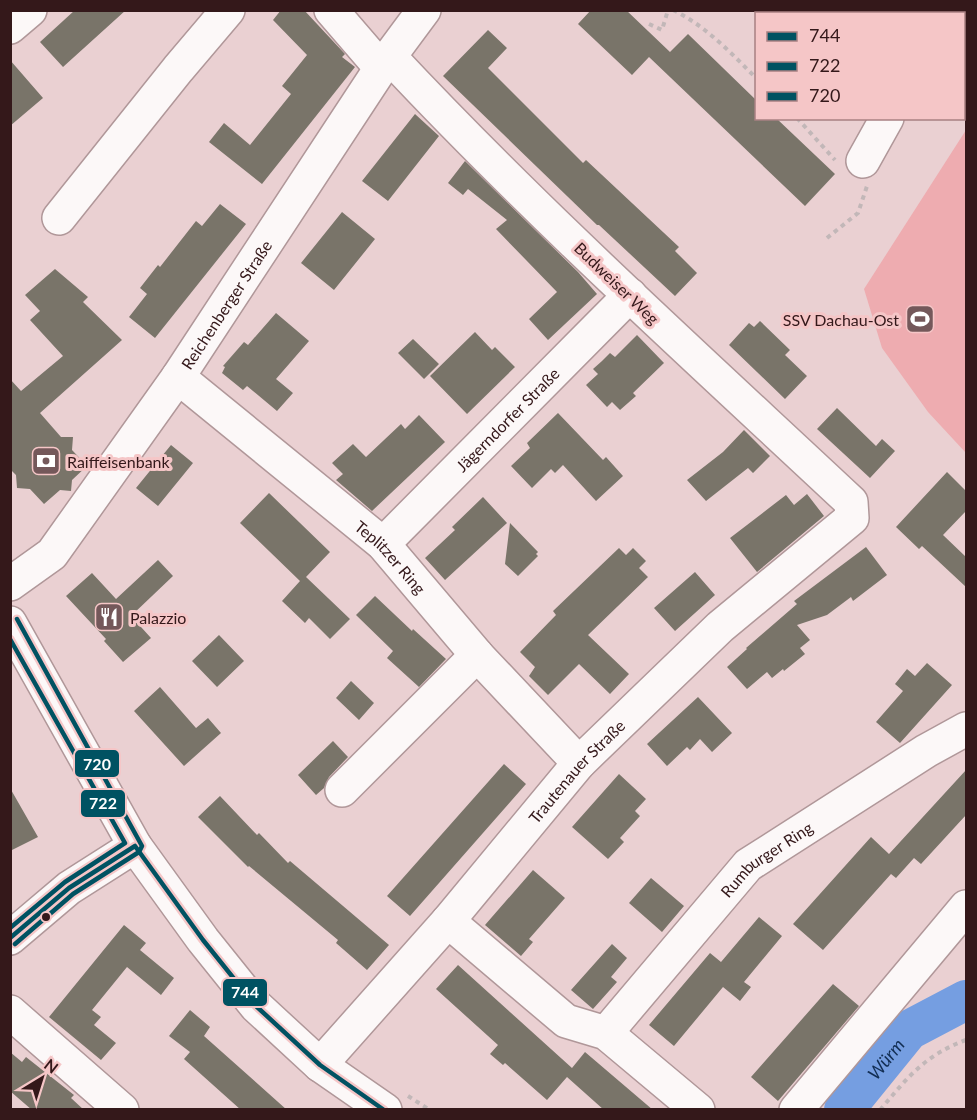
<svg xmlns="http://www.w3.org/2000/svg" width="977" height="1120" font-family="Lato,sans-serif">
  <rect width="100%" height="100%" fill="#ead0d2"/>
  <path fill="#eeacb0" d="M966 130V453L928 412 882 348 864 289Z"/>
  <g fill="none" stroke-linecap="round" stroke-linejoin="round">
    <path stroke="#759ee1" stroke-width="40" id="s1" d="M844 1110 909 1030 966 1000"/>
  </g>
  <path fill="#797469" d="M75 10H126L63 67 40 42Z
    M281 10H304L345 54 342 57 355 67 262 184 209 142 224 123 250 145 291 94 282 86 307 55 273 20Z
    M591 10H626L670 52 688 34 756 100V118H776L835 174 805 206 649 57 632 75 578 24Z
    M488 30 507 48 488 68 583 163 586 160 679 247 675 251 697 273 675 296 599 225H597L443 76Z
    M10 60 43 98 10 126Z
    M415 114 439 136 388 201 362 181Z
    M465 161 578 272 597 294 548 340 529 319 557 292 496 229 507 220 468 189 463 195 448 183Z
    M220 204 246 224 155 338 129 317 147 294 140 288 158 265 160 267 196 221 202 226Z
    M342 212 375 239 334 290 301 263Z
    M55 269 88 297 83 302 122 340 40 413 61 437H73L72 450 87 466 72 480 71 491 60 490 44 504 30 489 17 488 16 475 10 469V379L21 391 63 356 30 320 40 311 25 295Z
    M276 313 309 341 276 379 293 393 277 411 247 386 243 390 222 373 225 367 223 366 244 342 248 345Z
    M760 321 790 350 785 355 807 376 785 399 729 345 749 323 754 327Z
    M475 332 492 350 495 347 515 367 467 414 430 376Z
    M637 335 664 363 633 393 636 396 620 410 612 402 607 407 586 385 598 374 593 369 602 361 610 353 615 357Z
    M413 339 439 364 424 379 398 353Z
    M837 408 876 446 882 439 895 451 870 478 817 429Z
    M558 413 603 460 606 457 623 476 596 501 563 465 555 473 551 469 532 488 511 466 530 448 527 443Z
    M419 415 445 442 372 511 336 480 343 474 332 463 353 444 366 457 401 424 405 429Z
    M744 430 770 456 753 473 748 468 706 501 687 480 723 452Z
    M171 445 193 463 158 506 136 488Z
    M947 472 966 491V511L943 535 966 557V587L922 546 919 549 896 527Z
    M269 493 330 552 306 577 350 619 330 639 309 618 305 623 282 601 300 581 240 523Z
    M807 494 824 516 757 572 730 538 786 495 794 505Z
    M483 497 507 523 445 580 425 558 455 530 452 527Z
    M510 523 538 552 536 554 538 556 518 576 505 564Z
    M866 547 887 575 853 601 851 597 827 615 797 625 810 640 800 648 805 654 784 671 783 669 772 678 767 672 747 689 727 667 747 649 746 648 797 604 794 601Z
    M619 548 626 555 633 548 646 561 639 568 648 577 588 635 629 674 610 694 579 664 548 695 529 676 535 667 520 652 556 615 553 611Z
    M158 560 173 576 131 616 151 638 123 662 104 641 106 639 66 596 92 573 116 599Z
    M695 572 715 595 675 631 654 608Z
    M375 596 412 631 413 629 446 659 419 687 387 658 393 651 356 615Z
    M219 635 244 661 217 687 192 661Z
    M927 663 952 685 900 743 876 722 903 691 895 684 907 669 915 676Z
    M351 681 374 703 359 720 336 698Z
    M160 687 196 728 208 718 221 733 184 766 134 711Z
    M698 697 732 733 712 752 700 739 690 750 687 747 667 766 647 744Z
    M333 741 348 757 329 777 324 788 316 795 298 775Z
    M504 764 526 784 410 916 387 896Z
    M966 770V815L921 864 914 858 896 878 891 874 823 950 793 924 871 837 889 854Z
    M619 774 646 799 635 811 640 816 620 838 624 842 608 859 572 827Z
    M10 788 38 837 10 851Z
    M220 796 257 835 259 833 288 863 290 861 389 945 367 970 336 943 338 940 249 866 248 867 198 817Z
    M533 870 565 898 529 939 533 942 521 956 485 925Z
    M651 878 684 906 662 932 629 903Z
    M759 917 782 936 744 982 751 987 740 1001 723 987 674 1046 649 1025 710 953 721 962Z
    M124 925 146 943 140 950 174 978 161 995 127 967 92 1010 101 1017 94 1025 116 1043 101 1060 49 1017Z
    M612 944 627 958 611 977 617 982 593 1009 571 990Z
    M458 965 572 1068 585 1052 653 1110H604L567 1077 547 1100 505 1063 503 1065 490 1054 498 1045 436 989Z
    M833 984 859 1006 778 1101 751 1077Z
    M190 1010 210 1027 204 1036 287 1110H241L184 1059 190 1052 169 1036Z
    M10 1052 22 1062 26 1057 74 1095 71 1098 84 1110H32L10 1091Z"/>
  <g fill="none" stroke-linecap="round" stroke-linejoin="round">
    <g stroke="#b09799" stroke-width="36">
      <g id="minor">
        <path d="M331 10 381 68"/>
        <path d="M946 14 948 10"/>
        <path d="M10 27 30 10"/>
        <path d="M863 161 887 118"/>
        <path d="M59 218 178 69 228 10"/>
        <path id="s2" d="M178 377 383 544 477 655 579 763"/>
        <path id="s3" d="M383 544 630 295"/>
        <path id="s4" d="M10 584 52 554 178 377 381 68 424 10"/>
        <path d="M10 623 135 846 203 940 256 1006 320 1065 385 1110"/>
        <path d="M342 790 477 655"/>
        <path d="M448 921 566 1021 606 1033 698 1110"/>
        <path d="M10 938 69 888 135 846"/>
        <path d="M10 1012 122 1110"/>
        <path id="s5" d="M606 1033 748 865 926 751 966 729"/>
        <path id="s6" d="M320 1065 448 921 579 763 720 627 852 518 851 502C695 356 536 213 390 57"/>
        <path d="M796 1110 966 907"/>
      </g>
    </g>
    <path stroke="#c2b7b8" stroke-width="4" stroke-dasharray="4.5 4.5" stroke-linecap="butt" d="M673 10C706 26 731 53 756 78
      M649 24 662 30 668 10
      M797 118 835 160
      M827 238 858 213 867 186
      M408 1096 430 1110
      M880 1110C908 1077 925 1055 966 1040"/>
    <use href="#minor" stroke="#fcf8f8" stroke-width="33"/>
    <g stroke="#f5c6c7" stroke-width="9">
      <path id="bus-1" d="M135 846 203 940 256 1006 320 1065 384 1110
        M10 938 69 888 135 846"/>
    </g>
    <g stroke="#f5c6c7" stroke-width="9">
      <path id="bus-2" d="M10 639 125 843 65 882 10 928"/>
    </g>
    <g stroke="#f5c6c7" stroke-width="9">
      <path id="bus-3" d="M15 944 73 894 139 852 142 846 17 619"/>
    </g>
    <use href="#bus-1" stroke="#005262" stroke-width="4.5"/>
    <use href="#bus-2" stroke="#005262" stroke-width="4.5"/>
    <use href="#bus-3" stroke="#005262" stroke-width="4.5"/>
  </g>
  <defs>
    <g id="stadium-square" transform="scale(1.5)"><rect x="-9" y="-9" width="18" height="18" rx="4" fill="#74585a" stroke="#f5c6c7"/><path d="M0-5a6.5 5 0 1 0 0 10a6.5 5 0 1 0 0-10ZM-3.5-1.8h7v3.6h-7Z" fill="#fff"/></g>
    <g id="bank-square" transform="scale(1.5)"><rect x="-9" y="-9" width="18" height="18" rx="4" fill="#74585a" stroke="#f5c6c7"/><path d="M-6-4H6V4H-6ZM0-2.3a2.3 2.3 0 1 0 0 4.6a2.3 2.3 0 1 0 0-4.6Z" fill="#fff"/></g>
    <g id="restaurant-square" transform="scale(1.5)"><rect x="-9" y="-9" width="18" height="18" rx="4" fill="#74585a" stroke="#f5c6c7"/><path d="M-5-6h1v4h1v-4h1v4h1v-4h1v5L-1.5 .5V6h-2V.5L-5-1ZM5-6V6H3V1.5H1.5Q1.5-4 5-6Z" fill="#fff"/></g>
  </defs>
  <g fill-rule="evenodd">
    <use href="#stadium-square" x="920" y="319"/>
    <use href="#bank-square" x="46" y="461"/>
    <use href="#restaurant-square" x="109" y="617"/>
  </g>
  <circle fill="#34181a" stroke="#f5c6c7" stroke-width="2" cx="46" cy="917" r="5"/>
  <g text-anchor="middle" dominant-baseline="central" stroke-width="6" stroke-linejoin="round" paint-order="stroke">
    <g font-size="16" fill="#34181a" stroke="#f5c6c7">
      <text transform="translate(617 283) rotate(44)">Budweiser Weg</text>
      <text stroke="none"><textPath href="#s4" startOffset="356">Reichenberger Straße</textPath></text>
      <text stroke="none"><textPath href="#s3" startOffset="176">Jägerndorfer Straße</textPath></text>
      <text stroke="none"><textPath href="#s2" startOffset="279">Teplitzer Ring</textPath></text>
      <text stroke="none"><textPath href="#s6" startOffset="390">Trautenauer Straße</textPath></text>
      <text stroke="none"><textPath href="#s5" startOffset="238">Rumburger Ring</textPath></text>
    </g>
    <g font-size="16" fill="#34181a" stroke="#f5c6c7" text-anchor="start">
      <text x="899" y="319" text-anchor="end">SSV Dachau-Ost</text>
      <text x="67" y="461">Raiffeisenbank</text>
      <text x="130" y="617">Palazzio</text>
    </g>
    <g font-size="18" font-style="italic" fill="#122e53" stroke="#f5c6c7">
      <text stroke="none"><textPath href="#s1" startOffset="66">Würm</textPath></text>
    </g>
  </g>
  <g stroke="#f5c6c7" stroke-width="2">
    <rect x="74" y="749" width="46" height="29" rx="6" fill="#005262"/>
    <rect x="80" y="789" width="46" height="29" rx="6" fill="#005262"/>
    <rect x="222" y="978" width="46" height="29" rx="6" fill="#005262"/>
  </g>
  <g font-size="16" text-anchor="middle" font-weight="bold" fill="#fff">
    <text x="97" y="770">720</text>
    <text x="103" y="809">722</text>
    <text x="245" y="998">744</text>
  </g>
  <rect width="977" height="1120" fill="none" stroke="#34181a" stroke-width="24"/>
  <rect x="755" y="12" width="210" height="108" fill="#f5c6c7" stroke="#a88082" stroke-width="1.5"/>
  <rect x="767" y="32" width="30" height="9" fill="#005262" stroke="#a88082" stroke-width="1.5"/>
  <text x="809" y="42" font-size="18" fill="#34181a">744</text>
  <rect x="767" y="62" width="30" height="9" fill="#005262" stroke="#a88082" stroke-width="1.5"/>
  <text x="809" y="72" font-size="18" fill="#34181a">722</text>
  <rect x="767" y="92" width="30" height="9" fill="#005262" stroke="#a88082" stroke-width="1.5"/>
  <text x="809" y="102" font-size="18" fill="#34181a">720</text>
  <g transform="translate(42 1078) rotate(38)" stroke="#f5c6c7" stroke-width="4.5" paint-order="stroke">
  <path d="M0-4.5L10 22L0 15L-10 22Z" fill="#34181a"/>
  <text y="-9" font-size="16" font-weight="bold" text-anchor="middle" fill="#34181a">N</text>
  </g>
</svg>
